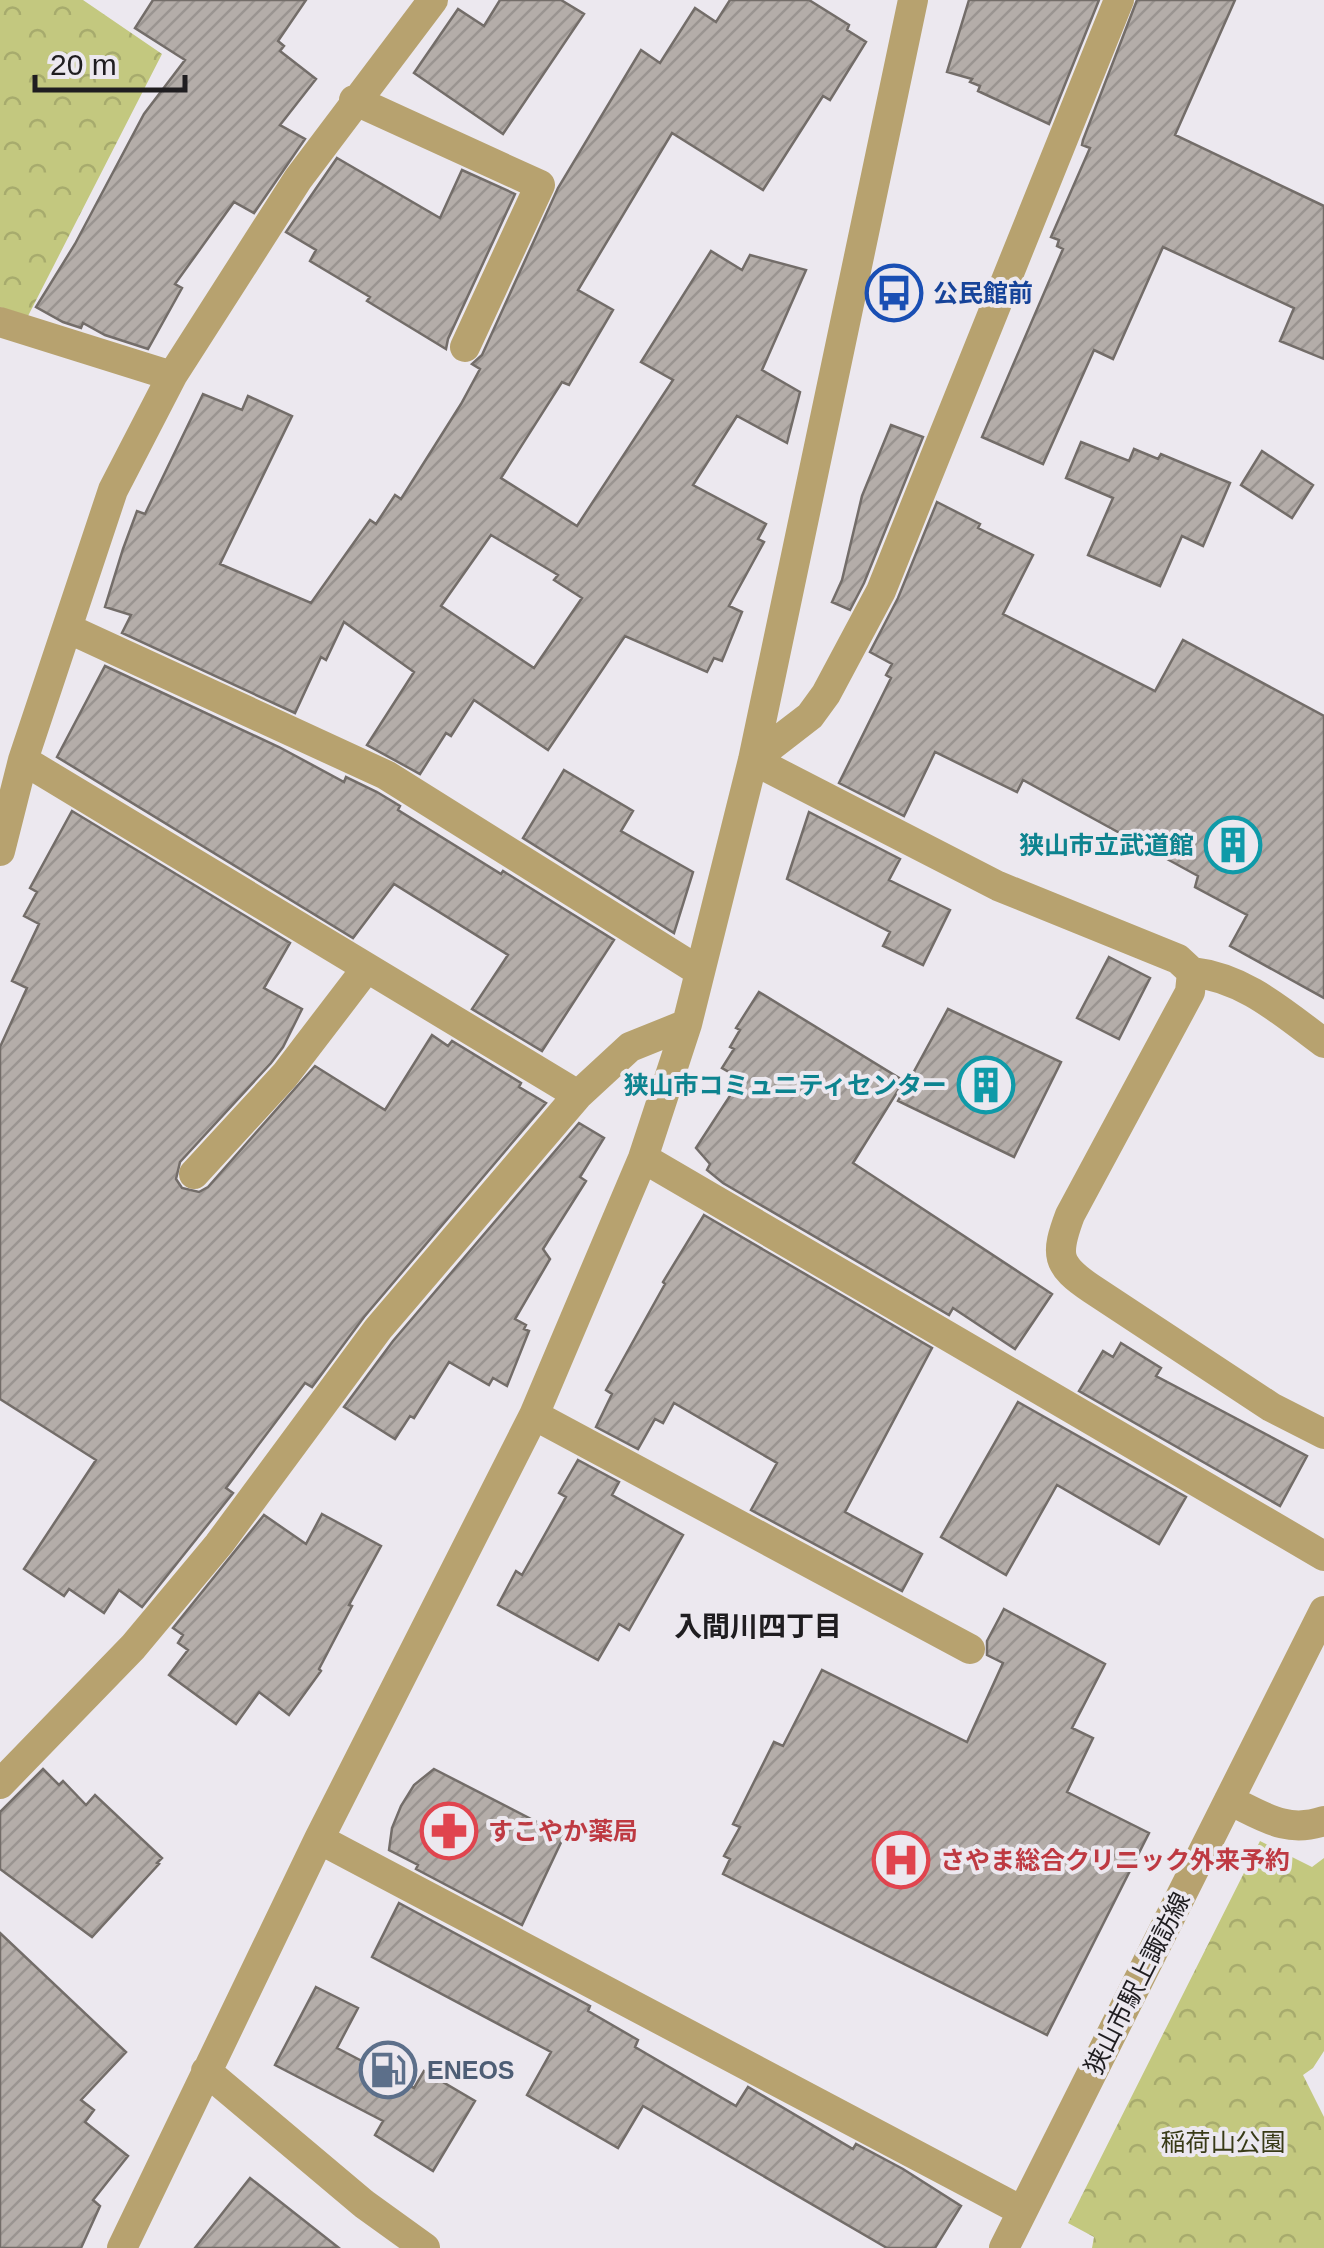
<svg xmlns="http://www.w3.org/2000/svg" width="1324" height="2248" font-family="Arial,'Noto Sans JP',sans-serif">
  <defs>
    <pattern id="park-crowns" width="20" height="18" patternUnits="userSpaceOnUse" patternTransform="scale(2.5)"><rect width="20" height="18" fill="#c3c87f"/><path d="M2 6a3 3 0 1 1 6 0M12 15a3 3 0 1 1 6 0" fill="none" stroke="#a7ab6d"/></pattern>
    <pattern id="building-hatch" width="6" height="6" patternUnits="userSpaceOnUse" patternTransform="scale(2.5)"><rect width="6" height="6" fill="#b4ada9"/><path d="M-1 1l2-2M0 6l6-6M5 7l2-2" fill="none" stroke="#9a9491"/></pattern>
  </defs>
  <rect width="100%" height="100%" fill="#ece8ef"/>
  <path fill="url(#park-crowns)" d="M0 0H83L162 54 28 316 0 307Z
    M1260 1841 1312 1867 1324 1858V2051L1313 2068 1303 2075 1324 2117V2248H1092L1094 2237 1068 2223Z"/>
  <path fill="url(#building-hatch)" stroke="#736d69" stroke-width="2.5" fill-rule="evenodd" d="M153 0H306L278 41 284 46 280 51 316 79 280 125 305 139 254 213 234 202 175 284 182 288 148 349 105 335 83 323 81 328 63 322 36 307 75 244 144 114 185 60 135 28Z
    M500 0H561L584 14 503 134 414 73 458 9 484 26Z
    M730 0H809L849 25 847 30 866 42 830 100 823 96 763 190 672 133 578 290 613 310 569 385 562 382 501 478 577 526 673 380 641 362 711 251 742 270 750 255 806 270 762 370 800 392 787 443 737 416 693 485 766 524 758 539 764 542 729 606 742 612 722 661 714 658 707 672 625 636 548 750 474 700 451 736 446 733 420 774 367 745 414 672 344 622 326 660 321 657 295 713 122 633 131 615 105 607 123 549 137 511 145 514 203 394 242 410 248 396 292 416 220 564 311 603 370 520 376 524 395 495 401 499 461 404 480 369 472 364 482 355 558 188 641 50 660 63 695 8 716 22ZM491 535 558 575 554 580 582 598 534 668 441 606Z
    M969 0H1099L1049 124 978 91 980 86 970 82 972 79 947 72Z
    M1137 0H1235L1175 135 1324 206V359L1280 341 1294 308 1163 247 1113 359 1094 350 1043 464 982 437 1063 249 1057 246 1059 240 1051 237 1090 148 1082 145 1083 140Z
    M337 158 440 218 462 170 515 194 448 339 446 349 367 301 370 297 310 261 316 250 286 232Z
    M891 425 923 437 864 583 850 610 832 602 842 580 862 496Z
    M1081 442 1129 461 1134 449 1158 459 1161 454 1230 483 1203 546 1182 536 1160 586 1088 555 1113 498 1066 478Z
    M1262 451 1313 485 1292 518 1241 485Z
    M937 502 980 524 978 528 1033 555 1003 614 1155 691 1183 640 1324 716V998L1230 946 1247 915 1195 887 1198 876 1023 780 1017 792 935 752 904 816 839 783 891 678 886 675 892 664 870 652 898 598Z
    M105 666 279 747 344 782 346 777 377 792 400 806 398 810 501 874 503 871 614 940 542 1051 472 1009 508 955 394 884 353 938 57 757Z
    M564 770 633 811 621 831 693 872 674 933 523 838Z
    M72 811 290 943 264 988 302 1009 283 1047 271 1063 180 1162 176 1179 182 1188 199 1192 208 1187 315 1066 385 1110 432 1035 448 1046 452 1041 521 1083 519 1087 546 1103 364 1317 312 1387 305 1383 226 1488 233 1493 142 1607 119 1590 104 1613 69 1589 64 1596 24 1569 96 1460 0 1399V1047L27 988 12 981 39 924 24 916 37 892 30 888Z
    M809 812 900 859 889 880 950 910 923 965 883 946 890 932 787 879Z
    M1109 957 1150 978 1119 1039 1077 1018Z
    M759 992 904 1081 853 1163 1052 1294 1015 1349 953 1308 949 1315 723 1183 707 1170 710 1164 696 1148 741 1079 722 1068 734 1049 730 1047 740 1030 736 1028Z
    M948 1009 1061 1062 1014 1157 898 1101Z
    M579 1123 604 1138 580 1177 586 1181 543 1249 550 1259 515 1319 526 1325 524 1329 529 1331 507 1386 493 1378 489 1385 449 1362 414 1418 410 1416 395 1439 344 1407 393 1341Z
    M704 1215 932 1348 845 1512 922 1554 902 1591 751 1510 777 1463 674 1403 663 1423 655 1419 638 1449 596 1427 612 1394 606 1390 665 1284 663 1282Z
    M1121 1343 1161 1368 1156 1376 1307 1456 1280 1506 1079 1391 1103 1351 1113 1357Z
    M1018 1402 1186 1497 1159 1544 1057 1485 1006 1575 941 1537Z
    M578 1460 619 1482 612 1495 683 1535 629 1630 619 1624 598 1660 498 1605 516 1571 522 1575 566 1497 559 1493Z
    M322 1514 381 1546 349 1605 352 1606 319 1669 321 1671 289 1715 259 1692 236 1724 169 1675 188 1650 178 1643 183 1635 173 1628 264 1515 306 1544Z
    M1004 1609 1105 1664 1072 1728 1093 1738 1067 1792 1149 1833 1047 2035 723 1874 730 1859 724 1856 740 1827 733 1824 774 1742 783 1746 822 1670 967 1742 1003 1663 987 1655V1641Z
    M43 1769 59 1785 63 1781 86 1805 95 1795 162 1858 157 1863 159 1864 92 1937 0 1869V1812Z
    M434 1769 564 1836 522 1925 416 1869 418 1865 389 1850 392 1828 401 1806 414 1785Z
    M399 1903 590 2006 588 2011 638 2040 635 2047 736 2106 748 2087 853 2149 856 2144 903 2169 961 2206 935 2248H887L643 2106 618 2148 527 2095 551 2052 372 1957Z
    M0 1933 126 2052 81 2100 94 2110 85 2122 128 2156 93 2200 100 2206 81 2248H0Z
    M316 1987 358 2008 337 2048 414 2088 424 2071 475 2101 433 2171 375 2135 383 2121 275 2065Z
    M250 2178 339 2248H195Z"/>
  <g fill="none" stroke-linecap="round" stroke-linejoin="round">
    <path stroke="#b7a26f" stroke-width="30" d="M1119 0 881 591 826 694 810 716 753 760 998 886 1178 959 1192 972 1190 992 1070 1215C1055 1255 1056 1265 1092 1289L1271 1407 1324 1434
      M354 100 540 185 465 347
      M0 322 172 376
      M69 629 386 775 699 971
      M23 760 578 1095
      M0 851 23 760 113 490 172 376 298 179 433 0
      M1192 972C1245 978 1282 1012 1324 1043
      M643 1158 1324 1556
      M194 1174 285 1075 366 969
      M534 1415 970 1649
      M0 1784 133 1647 219 1544 378 1329 578 1095 630 1047 687 1024
      M1229 1800C1263 1816 1286 1834 1324 1821
      M319 1839 1022 2211
      M206 2071 364 2204 425 2248
      M122 2248 319 1839 534 1415 643 1158 687 1024 753 760 913 0
      M1004 2248 1324 1611"/>
  </g>
  <defs>
    <g id="bus-ring" transform="scale(2.875)"><circle r="9.5" fill="#ece8ef" stroke="#1a4fb4" stroke-width="1.5"/><path d="M-5-6H5V4H4V6H2V4H-2V6H-4V4H-5ZM-3.5-4V0h7V-4ZM-3.5 1.2v1.5H-2V1.2ZM2 1.2v1.5H3.5V1.2Z" fill="#1a4fb4"/></g>
    <g id="building-ring" transform="scale(2.875)"><circle r="9.5" fill="#ece8ef" stroke="#0f9aa8" stroke-width="1.5"/><path d="M-4-6H4V6H1V3H-1V6H-4ZM-2.5-4.3h1.7v1.8h-1.7ZM.8-4.3h1.7v1.8H.8ZM-2.5-1h1.7V.8h-1.7ZM.8-1h1.7V.8H.8Z" fill="#0f9aa8"/></g>
    <g id="pharmacy-ring" transform="scale(2.875)"><circle r="9.5" fill="#ece8ef" stroke="#e0444e" stroke-width="1.5"/><path d="M-2-6h4v4h4v4h-4v4h-4v-4h-4v-4h4Z" fill="#e0444e"/></g>
    <g id="hospital-ring" transform="scale(2.875)"><circle r="9.5" fill="#ece8ef" stroke="#e0444e" stroke-width="1.5"/><path d="M-5-5h3v3.5h4V-5h3V5h-3V1.5h-4V5h-3Z" fill="#e0444e"/></g>
    <g id="fuel-ring" transform="scale(2.875)"><circle r="9.5" fill="#ece8ef" stroke="#5c6f8a" stroke-width="1.5"/><path d="M-5.5-6h7V0h2V4h1.3V-2.5L3-4.5l.8-.8L6-3V5H2.5V1h-1V6h-7ZM-4.2-4.7v3.2H.2V-4.7Z" fill="#5c6f8a"/></g>
  </defs>
  <g fill-rule="evenodd">
    <use href="#bus-ring" x="894" y="293"/>
    <use href="#building-ring" x="1233" y="845"/>
    <use href="#building-ring" x="986" y="1085"/>
    <use href="#pharmacy-ring" x="449" y="1831"/>
    <use href="#hospital-ring" x="901" y="1860"/>
    <use href="#fuel-ring" x="388" y="2070"/>
  </g>
  <g text-anchor="middle" dominant-baseline="central" stroke-width="8" stroke-linejoin="round" paint-order="stroke">
    <g font-size="25" font-weight="bold" fill="#164399" stroke="#ece8ef" text-anchor="start">
      <text x="933" y="293">公民館前</text>
    </g>
    <g font-size="25" font-weight="bold" fill="#0d838f" stroke="#ece8ef" text-anchor="end">
      <text x="1194" y="845">狭山市立武道館</text>
      <text x="947" y="1085">狭山市コミュニティセンター</text>
    </g>
    <g font-size="25" font-weight="bold" fill="#be3a42" stroke="#ece8ef" text-anchor="start">
      <text x="488" y="1831">すこやか薬局</text>
      <text x="940" y="1860">さやま総合クリニック外来予約</text>
    </g>
    <g font-size="25" fill="#1f1d20" stroke="#ece8ef">
      <text transform="translate(1137 1983) rotate(-63)">狭山市駅上諏訪線</text>
    </g>
    <g font-size="25" font-weight="bold" fill="#4e5e75" stroke="#ece8ef" text-anchor="start">
      <text x="427" y="2070">ENEOS</text>
    </g>
    <g font-size="25" fill="#383a17" stroke="#ece8ef">
      <text x="1223" y="2142">稲荷山公園</text>
    </g>
    <g font-size="28" font-weight="bold" fill="#1f1d20" stroke="#ece8ef">
      <text x="758" y="1626">入間川四丁目</text>
    </g>
  </g>
  <path d="M35 75v15h150v-15" fill="none" stroke="#1f1d20" stroke-width="5"/>
  <text x="50" y="75" font-size="30" fill="#1f1d20" stroke="#ece8ef" stroke-width="8" paint-order="stroke">20 m</text>
</svg>
